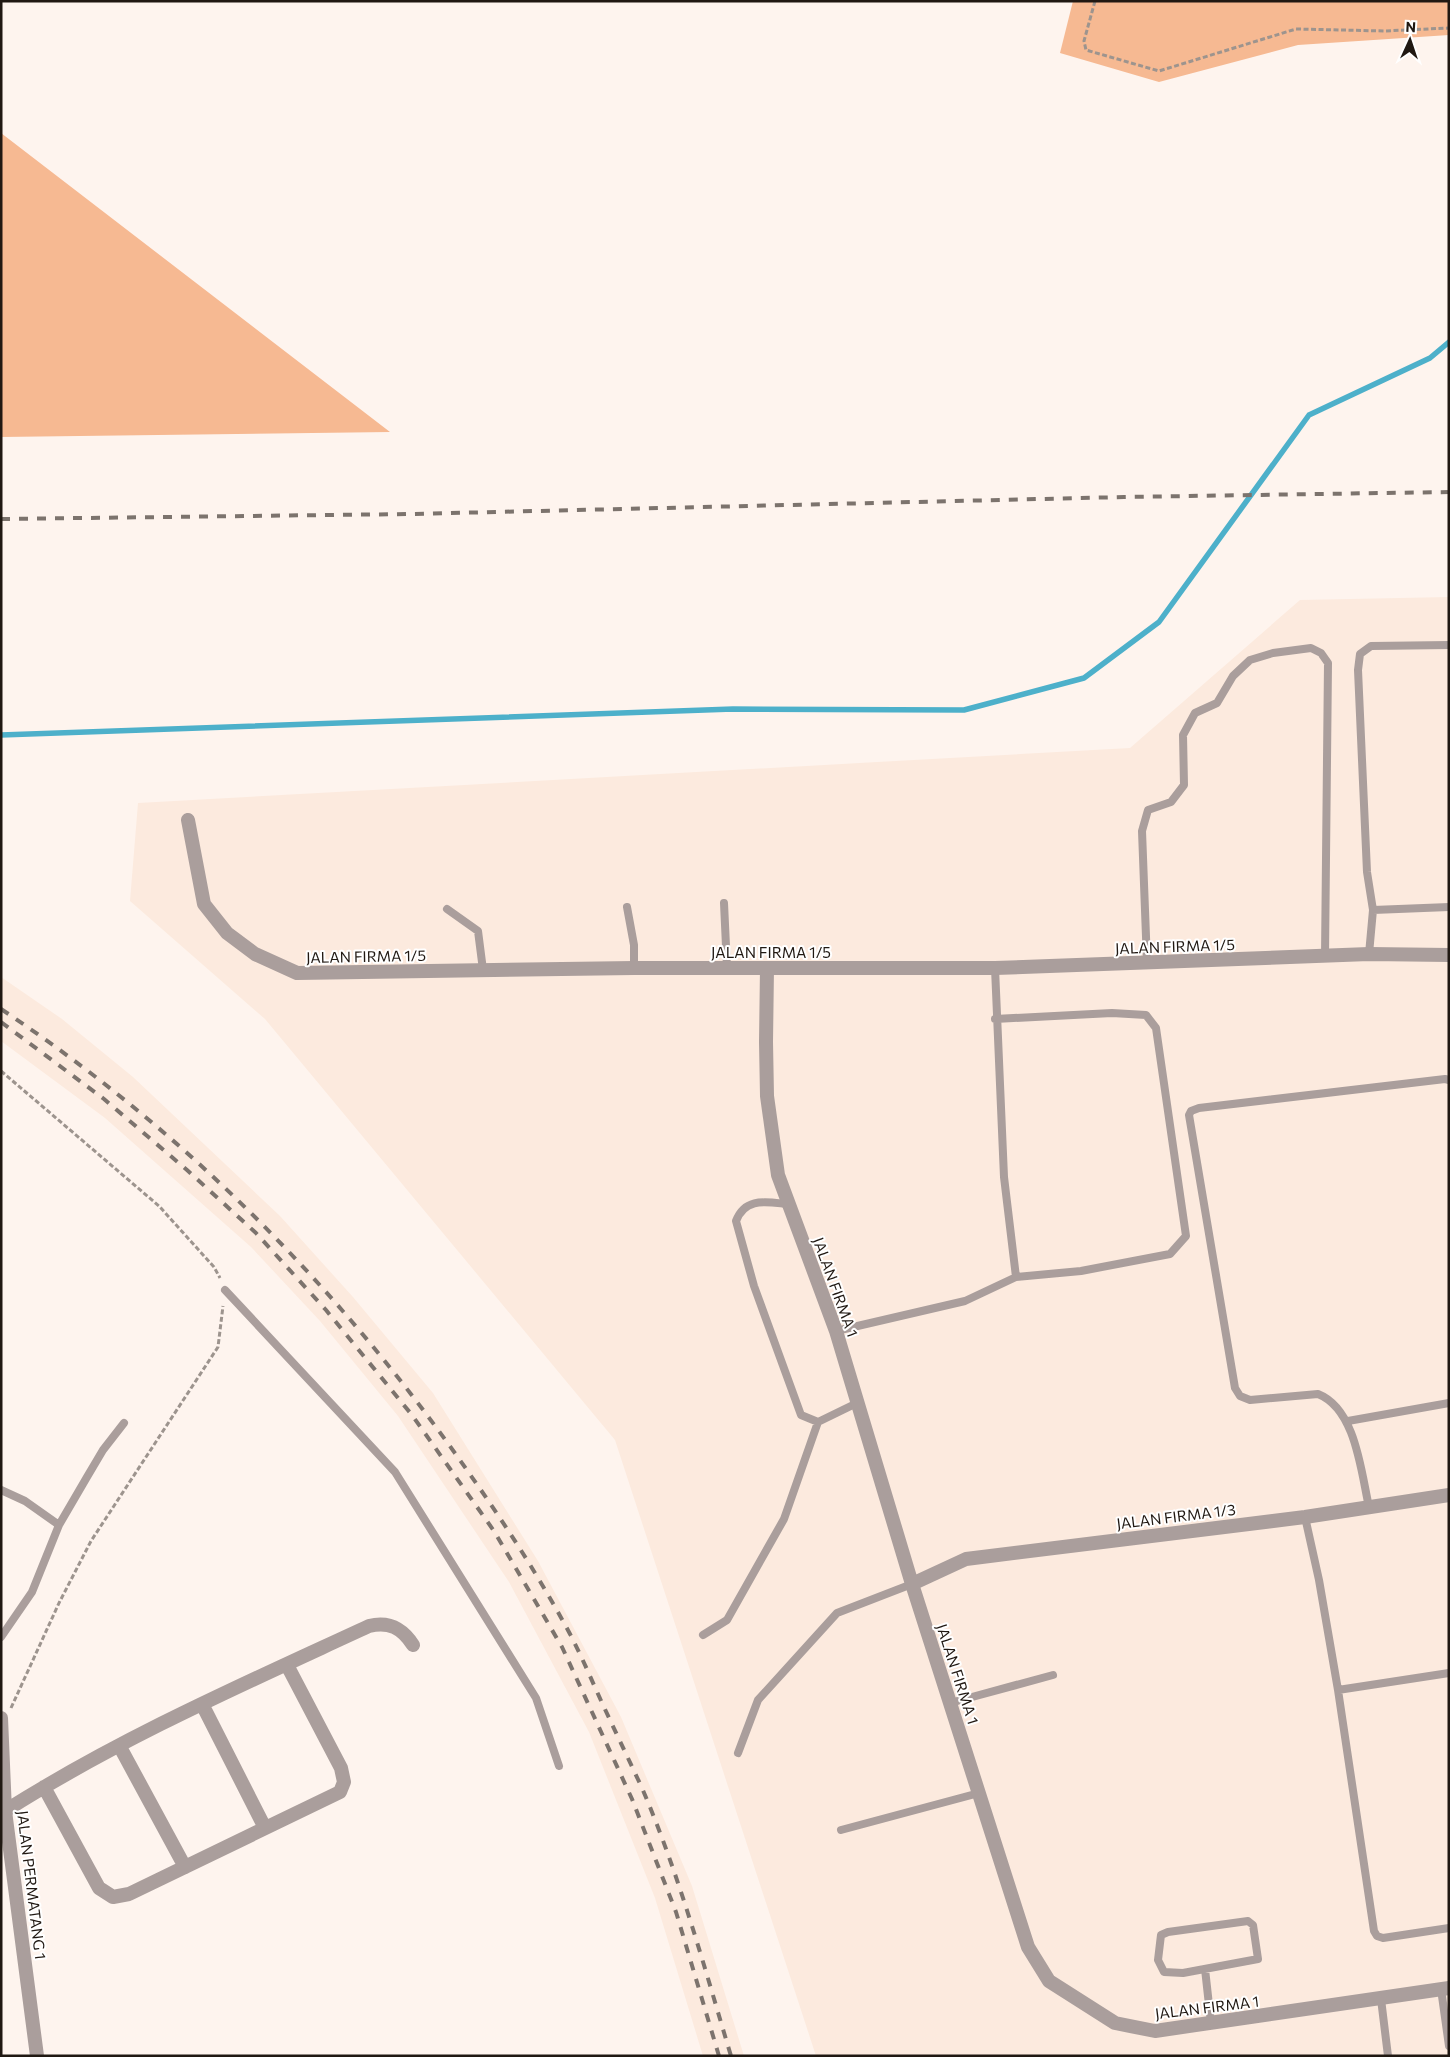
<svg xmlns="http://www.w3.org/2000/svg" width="1450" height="2057" font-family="Commissioner,sans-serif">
  <rect width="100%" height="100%" fill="#fef4ee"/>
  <path fill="#fceade" d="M1449 597V2056H816L615 1440 265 1019 130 901 138 803 1130 748 1300 600Z
    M1 977 62 1019 133 1077 280 1216 353 1297 433 1393 538 1561 621 1717 692 1886 744 2056H703L655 1898 589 1732 509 1582 398 1416 320 1321 251 1247 105 1118 1 1041Z"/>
  <path fill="#f6b992" d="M1073 1H1449V35L1298 45 1159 82 1060 53Z
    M1 133 390 432 1 437Z"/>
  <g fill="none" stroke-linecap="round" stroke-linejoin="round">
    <path stroke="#4db0ca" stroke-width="5.5" d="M1 735 733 709 964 710 1084 678 1159 622 1309 415 1430 358 1449 342"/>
    <path stroke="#9d948e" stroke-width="3" stroke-dasharray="5 2.5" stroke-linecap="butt" d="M1095 1 1084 41 1086 50 1159 71 1296 29 1385 31 1449 28
      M1 1071 159 1206 214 1267 220 1278
      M11 1708 59 1603 91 1541 218 1347 223 1306"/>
    <path stroke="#aa9e9c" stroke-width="8" d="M724 903 727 968
      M627 907 634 945V968
      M447 909 478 931 483 970
      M1373 910 1449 907
      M1369 954 1373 910 1367 872 1358 670 1360 654 1371 646 1449 645
      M1147 963 1142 831 1148 810 1171 802 1184 785 1183 735 1195 713 1217 703 1233 676 1250 660 1273 653 1311 648 1321 653 1328 663 1325 956
      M995 968 1004 1177 1016 1277
      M787 1204C766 1202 745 1197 736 1221L754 1286 801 1415 818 1422 857 1403
      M225 1290 395 1472 536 1698 559 1766
      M836 1331 965 1301 1016 1277 1081 1271 1170 1254 1186 1236 1156 1028 1146 1015 1112 1013 995 1019
      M1348 1421 1449 1403
      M1 1490 25 1501 59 1525
      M1369 1507C1361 1472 1356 1409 1318 1394L1250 1400 1240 1396 1235 1388 1189 1115 1191 1111 1199 1108 1445 1079 1449 1080
      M1305 1517 1319 1580 1338 1690 1374 1931 1377 1936 1383 1938 1449 1928
      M703 1635 727 1620 784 1519 818 1422
      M1 1637 32 1592 59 1525 87 1477 103 1450 124 1423
      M1338 1690 1449 1673
      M950 1703 1053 1675
      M738 1753 758 1700 837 1613 912 1584
      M841 1830 979 1793
      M1248 1921 1253 1925 1258 1959 1183 1973 1164 1972 1158 1960 1161 1935 1168 1932Z
      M1205 1969 1211 2023
      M1441 1989 1449 2046
      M1381 1999 1388 2056"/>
    <path stroke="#aa9e9c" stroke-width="14" d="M188 820 204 904 227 933 255 954 297 973 634 968H995L1369 954 1449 955
      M767 968 766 1042 767 1096 778 1175 836 1331 912 1584 1028 1947 1049 1981 1115 2023 1155 2031 1449 1988
      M912 1584 966 1559 1305 1517 1449 1495
      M202 1704 265 1828
      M1 1718 5 1811 37 2056
      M120 1747 185 1867
      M44 1787 99 1888 113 1897 129 1894 340 1792 344 1782 341 1768 287 1665
      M5 1811C120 1738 246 1683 369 1626 389 1621 402 1628 413 1645"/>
    <path stroke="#7c736d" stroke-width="4" stroke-dasharray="9 9" stroke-linecap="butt" d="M1 519 410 514 1124 497 1449 492
      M1 1009C186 1132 342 1291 469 1473 505 1524 540 1578 570 1634 582 1657 592 1681 603 1705 616 1733 629 1760 642 1788 679 1874 704 1966 731 2056
      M1 1022 104 1099 187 1170 256 1233 326 1310 412 1415 494 1531 562 1647 632 1799 676 1912 719 2056"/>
  </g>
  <g text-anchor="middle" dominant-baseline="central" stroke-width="4" stroke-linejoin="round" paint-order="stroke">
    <g font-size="15" fill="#201812" stroke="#fff">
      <text transform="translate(1175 946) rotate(-2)">JALAN FIRMA 1/5</text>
      <text x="771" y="952">JALAN FIRMA 1/5</text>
      <text transform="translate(366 956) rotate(-1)">JALAN FIRMA 1/5</text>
      <text transform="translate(836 1287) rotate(70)">JALAN FIRMA 1</text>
      <text transform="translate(1176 1516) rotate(-7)">JALAN FIRMA 1/3</text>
      <text transform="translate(958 1674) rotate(72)">JALAN FIRMA 1</text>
      <text transform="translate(32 1885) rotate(83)">JALAN PERMATANG 1</text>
      <text transform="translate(1207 2007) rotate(-7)">JALAN FIRMA 1</text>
    </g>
  </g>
  <rect width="1450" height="2057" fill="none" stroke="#201812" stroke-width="5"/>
  <g transform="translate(1410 40) rotate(3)" stroke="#ffffff" stroke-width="4" paint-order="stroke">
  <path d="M0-4L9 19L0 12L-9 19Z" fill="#201812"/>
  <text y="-8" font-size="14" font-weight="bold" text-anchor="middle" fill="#201812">N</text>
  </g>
</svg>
